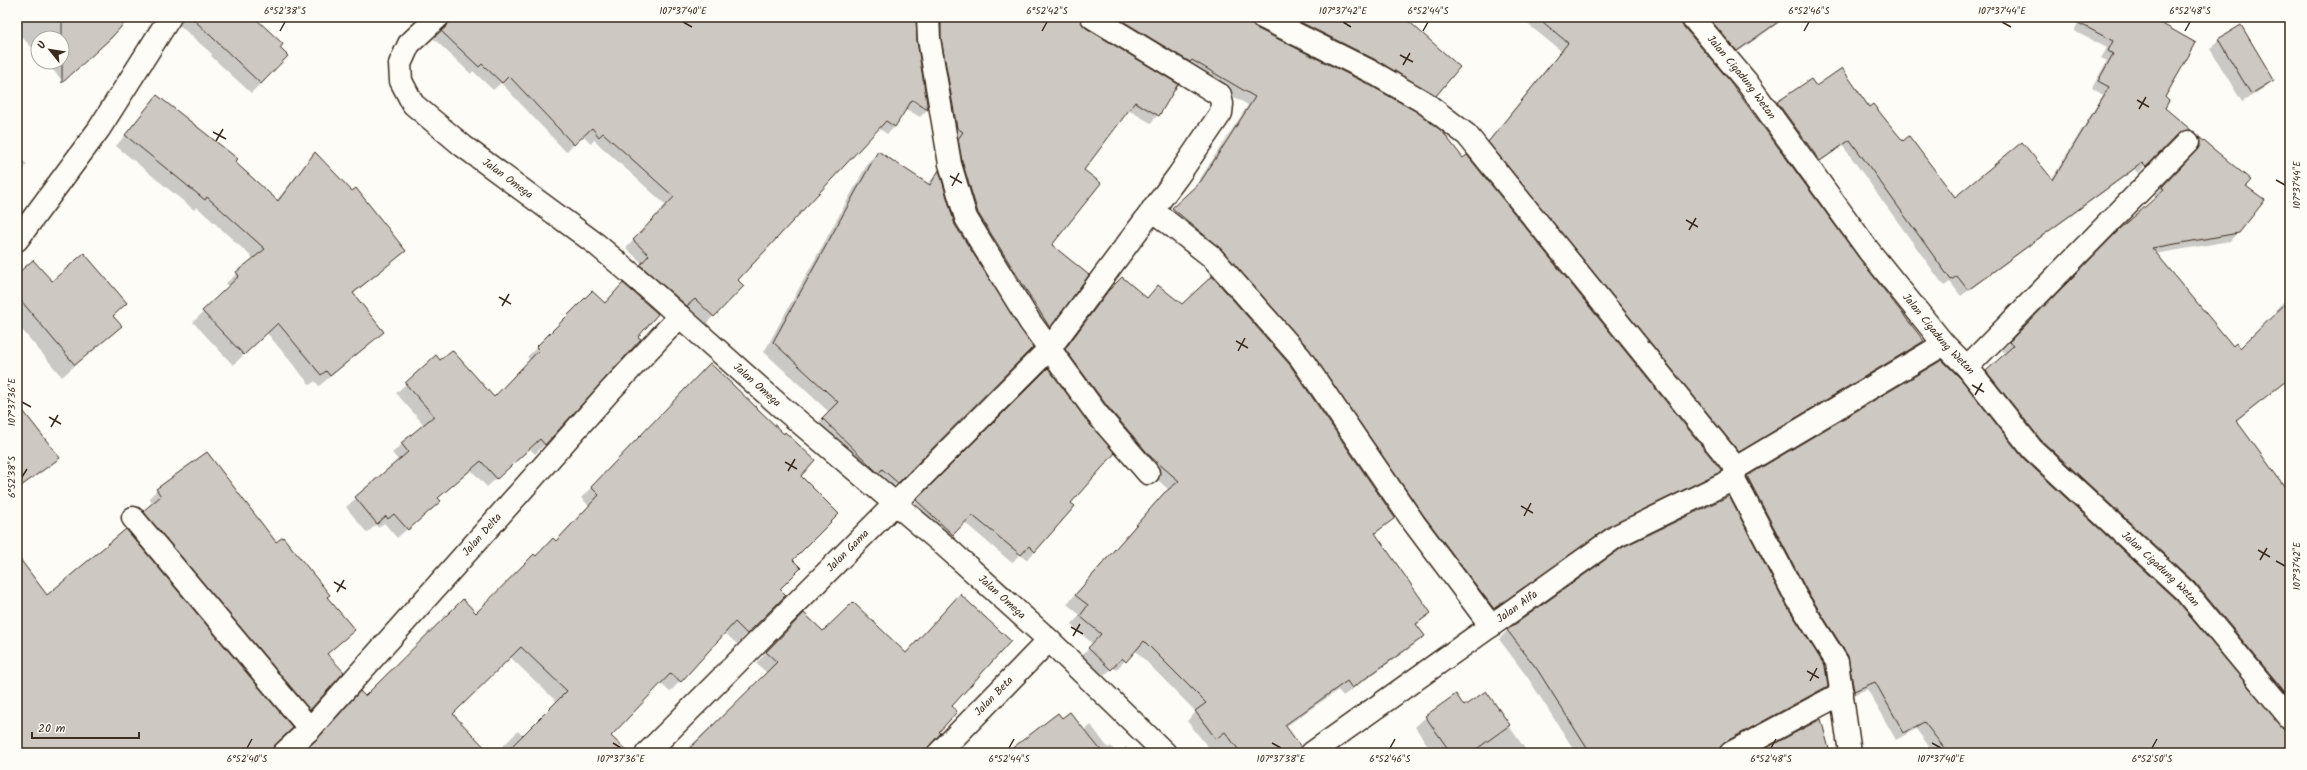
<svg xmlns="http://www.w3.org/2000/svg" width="2307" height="770" font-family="Kalam,sans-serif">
  <rect width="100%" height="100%" fill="#fdfcf7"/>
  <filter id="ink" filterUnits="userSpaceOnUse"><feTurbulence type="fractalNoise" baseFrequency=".025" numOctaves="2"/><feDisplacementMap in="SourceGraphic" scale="8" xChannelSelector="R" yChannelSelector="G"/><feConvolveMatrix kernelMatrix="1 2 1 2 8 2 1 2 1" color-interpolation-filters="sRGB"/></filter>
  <g filter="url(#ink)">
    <path fill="#0003" fill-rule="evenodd" d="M17 17H130L63 81 45 62H62V38H38V54L17 32Z
      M170 17H253L261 83 251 93 211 56 212 54Z
      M440 17H915L916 41 927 110 920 117 906 109 895 127 887 134 878 128 737 280 742 286 706 324 686 306 678 313 633 273 642 263 626 248 667 206 594 140 591 144 583 135 566 152 501 83 493 90 473 71 471 74 434 39 443 29V22ZM908 97 918 103V105L907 98Z
      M929 17H1080V23L1158 115 1151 123 1128 110 1082 170 1051 245 1088 275 1041 334 970 221Z
      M1093 17H1249L1251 25 1366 84 1721 471 1713 478 1606 530 1593 507 1554 565 1485 616 1360 441 1368 433 1364 365 1328 395 1165 216 1194 188 1248 105Z
      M1267 17H1407L1405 19 1436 95 1428 103Z
      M1519 17H1674L1923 341 1915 349 1860 382 1853 374 1731 459 1481 150 1561 51Z
      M1696 17H1787L1728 59Z
      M2081 17H2146L2164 98 2163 108 2189 130 2183 137 2171 140 2138 173 2135 169 1961 296 1950 282 1944 286 1843 146 1812 167 1771 110 1811 80 1816 88 1869 109 1955 199 2051 180 2103 95 2092 88 2107 61 2101 58 2107 48 2074 31Z
      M2218 40 2273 80 2264 88 2242 102 2210 49Z
      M157 96 276 201 315 153 405 251 353 294 383 332 319 386 315 381 310 385 267 333 233 365 193 322 229 287 226 283 254 259 197 207 194 210 116 146Z
      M2199 138 2250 180 2245 186 2238 232 2230 241 2155 254 2232 348 2240 350 2278 312 2275 310 2290 295V377L2236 421 2290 495V716L1979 380 2006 354 2002 350 2120 231 2156 198 2154 195 2189 160 2193 153 2191 146Z
      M879 152 927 185 938 172 1005 374 888 492 813 428 829 412 764 352 869 161Z
      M17 156 27 164 17 177Z
      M17 275 51 282 112 317 120 326 62 377 17 324Z
      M1122 278 1146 299 1158 286 1394 518 1375 534 1430 613 1416 626 1423 636 1414 645 1343 696 1338 690 1285 727 1299 753H1213L1187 721 1196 712 1135 650 1116 670 1113 667 1101 679 1080 658 1093 644 1071 625 1080 615 1067 604 1155 503 1169 490 1142 466 1081 393 1090 383 1058 356 1099 301Z
      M592 292 545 444 535 454 529 448 487 487 471 470 437 499 439 501 397 538 384 523 378 528 376 525 367 533 346 507 399 461 392 453 424 425 396 393 406 384 440 361 494 399 530 360 527 357Z
      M700 375 799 476 792 560 779 589 785 595 737 644 725 633 670 692 660 683 610 736 625 753H496L518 731 523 736 557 702 510 657 452 714 489 753H304L365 698 476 614 536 557 556 542 589 506 581 498Z
      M1024 393 1070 503 1035 552 1026 560 1020 554 1012 563 964 522 944 543 909 509Z
      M17 404 58 458 17 489Z
      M206 453 276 544 326 597V655L310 709 302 717 136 520 153 504 149 498 157 490Z
      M1748 477 2290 731V753H1934L1916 729 1896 740 1867 689 1846 698 1835 656 1843 648 1838 576 1800 599 1740 484Z
      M804 614 823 633 950 706 937 732 921 753H683L767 673 756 663Z
      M1508 630 1827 686 1818 695 1719 748V753H1576L1528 678 1499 639Z
      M1485 692 1528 753H1433L1415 727 1426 717 1456 696 1464 707Z
      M1062 719 1084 731 1091 725 1108 748 1111 746 1116 753H1012Z
      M1126 747 1131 753H1119Z"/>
    <path fill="#cdc8c2" stroke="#3b2a1e" d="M62 17H130L111 38 62 83Z
      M191 17H254L283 44 280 48 288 56 261 84Z
      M450 17H916L917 41 928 110 912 100 895 127 886 121 738 280 744 286 714 317 695 299 687 306 640 265 649 255 633 240 674 197 603 133 599 137 592 128 574 145 509 76 502 83 482 64 479 67 441 31 447 26Z
      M941 17H1080L1086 28 1178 84 1159 116 1135 102 1084 170 1101 183 1052 245 1089 275 1050 328 978 213 962 161 958 139 963 132 957 128 941 38Z
      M1116 17H1250L1251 24 1256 28 1366 83 1417 112 1442 131 1463 158 1467 155 1722 471 1610 526 1494 609 1424 516 1309 349 1221 249 1172 208 1201 181 1255 97 1192 60 1190 62Z
      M1290 17H1404L1460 67 1436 96 1378 61Z
      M1537 17H1680L1682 25 1729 80 1859 258 1924 341 1739 452 1488 142 1568 43Z
      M1708 17H1785L1737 51Z
      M2067 17H2150L2196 43 2165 97 2169 101 2165 108 2191 130 2179 133 2146 167 2142 163 1968 290 1957 276 1951 280 1850 140 1820 161 1777 102 1811 79 1816 86 1842 68 1869 107 1873 104 1903 141 1909 136 1955 197 2022 142 2053 180 2109 87 2098 81 2113 54 2108 51 2113 41Z
      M2241 25 2274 80 2251 94 2218 39Z
      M157 95 238 159 235 162 278 201 315 152 352 191 356 188 406 251 353 293 384 332 330 376 326 371 321 375 278 323 244 355 202 311 239 276 236 272 265 249 207 197 205 200 125 135Z
      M2199 137 2251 180 2246 186 2265 200 2239 233 2152 248 2233 346 2236 343 2240 348 2290 299V378L2236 420 2290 494V698L2195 583 2041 440 1986 371 2013 346 2009 342 2119 230 2164 190 2162 187 2197 150 2200 145Z
      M878 151 930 185 939 170 955 225 1033 347 898 483 882 469 879 473 877 472 822 418 838 402 773 342Z
      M84 253 127 303 113 316 122 326 75 365 17 296V274L33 260 52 281Z
      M1212 276 1290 365 1395 518 1375 533 1431 613 1416 624 1425 636 1352 688 1347 681 1285 725 1301 747 1300 753H1241L1225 732 1216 739 1195 711 1206 703 1144 641 1126 662 1122 658 1111 670 1088 648 1101 634 1080 616 1088 605 1075 595 1164 493 1179 481 1151 457 1107 406 1065 349 1108 291 1122 277 1147 298 1158 285 1182 304Z
      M623 283 658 314 638 337 641 339 545 445 540 439 497 479 481 461 438 498 441 501 408 530 394 514 388 519 386 516 377 524 355 497 408 452 401 443 434 416 405 383 436 355 440 360 452 350 494 397 539 350 536 347 592 291 605 303Z
      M1942 360 1961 379 2023 458 2176 600 2290 736V753H1948L1924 722 1904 733 1875 682 1854 691 1848 656 1807 591 1747 476Z
      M710 363 784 434 785 432 815 460 801 476 839 514 793 560 801 568 780 589 786 595 747 634 735 622 681 682 671 673 611 736 629 753H505L567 691 521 647 453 714 490 753H302L319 737 360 691 365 696 463 599 476 613 534 554 536 556 553 538 556 541 599 495 591 487Z
      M1048 368 1087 421 1115 453 1071 503 1075 506 1035 552 1029 546 1021 555 972 515 953 535 916 500Z
      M17 403 60 458 17 489Z
      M207 452 276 542 283 537 330 595 327 597 355 630 327 654 344 672 310 710 143 511 161 496 156 489Z
      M1729 496 1785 603 1825 666 1828 686 1725 742 1720 747 1719 753H1590L1537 669 1507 630 1623 547Z
      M126 529 293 728 276 744 272 753H17V555L47 595Z
      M960 594 1011 641 952 706 957 712 939 732 941 733 930 745 927 753H685L777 662 766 652 804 613 823 631 853 602 906 653Z
      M1486 691 1510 725 1471 753H1451L1425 716 1456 694 1464 706Z
      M1070 712 1103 753H1006L1058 713 1062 718Z
      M1821 719 1830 753H1757Z"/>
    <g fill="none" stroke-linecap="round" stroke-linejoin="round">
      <g stroke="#3b2a1e" stroke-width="25">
        <g id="minor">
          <path id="s1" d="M438 17 409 44 400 64 401 81 413 104 463 146 596 244 648 288 779 405 944 545 1049 640 1165 753"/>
          <path d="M928 17 929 39 950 164 966 218 1030 322 1097 414 1148 473"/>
          <path d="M1262 17 1372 72 1424 102 1467 135 1736 468"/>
          <path id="s2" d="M1692 17 1746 81 1869 251 1944 344 1967 367 2032 449 2185 591 2290 718"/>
          <path d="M1152 210 1212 257 1300 357 1414 523 1491 626"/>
          <path d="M17 240 99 129 170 17"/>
          <path d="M1967 367 2188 142"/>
          <path d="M133 518 310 729"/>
          <path id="s3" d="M284 753 310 729 609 392 680 316"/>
          <path id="s4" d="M647 753 1050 348 1178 176 1221 113 1222 104 1220 95 1092 17"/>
          <path id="s5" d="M939 753 1049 640"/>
          <path id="s6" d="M1312 753 1617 536 1734 479"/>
          <path d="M1731 753 1842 693"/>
          <path d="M1850 753 1837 662 1796 597 1734 479 1736 468 1944 344"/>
        </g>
      </g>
      <use href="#minor" stroke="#fdfcf7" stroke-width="22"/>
    </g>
  </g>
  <path fill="none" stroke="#3b2a1e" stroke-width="1.5" d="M683 22 692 27M1343 22 1351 27M2002 22 2011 27M280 31 285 22M1042 31 1047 22M1423 31 1428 22M1804 31 1809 22M2185 31 2190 22M1400 55 1413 62M1403 65 1410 53M2137 100 2149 107M2139 109 2146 97M213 132 226 139M216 141 223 129M950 176 962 183M2276 180 2285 185M952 186 959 173M1686 220 1698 227M1689 230 1696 218M499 297 511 304M502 306 509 294M1236 341 1248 348M1238 351 1245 338M1972 385 1984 392M1975 395 1982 383M22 402 31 407M49 417 61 424M51 427 58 415M785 462 797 469M788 471 795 459M22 477 27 469M1521 506 1533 513M1524 516 1531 503M2258 550 2270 557M2260 560 2267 548M2276 561 2285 566M334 582 346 589M337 592 344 580M1071 627 1083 634M1073 636 1080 624M1807 671 1819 678M1810 681 1817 668M613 743 621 748M1272 743 1281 748M1932 743 1941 748M247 748 252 739M1009 748 1014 739M1390 748 1395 739M1771 748 1776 739M2152 748 2157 739"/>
  <g text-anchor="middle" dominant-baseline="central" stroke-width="4" stroke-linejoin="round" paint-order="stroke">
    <g font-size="11" fill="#3b2a1e" stroke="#fdfcf7">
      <text stroke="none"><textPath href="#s2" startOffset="78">Jalan Cigadung Wetan</textPath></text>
      <text stroke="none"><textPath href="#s1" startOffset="225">Jalan Omega</textPath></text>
      <text stroke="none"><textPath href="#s2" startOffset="402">Jalan Cigadung Wetan</textPath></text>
      <text stroke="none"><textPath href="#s1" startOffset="549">Jalan Omega</textPath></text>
      <text stroke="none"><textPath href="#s3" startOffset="295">Jalan Delta</textPath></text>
      <text stroke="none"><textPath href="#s4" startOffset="285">Jalan Gama</textPath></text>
      <text stroke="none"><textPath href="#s2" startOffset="726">Jalan Cigadung Wetan</textPath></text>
      <text stroke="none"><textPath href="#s1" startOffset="873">Jalan Omega</textPath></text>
      <text stroke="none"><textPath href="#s6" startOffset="252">Jalan Alfa</textPath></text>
      <text stroke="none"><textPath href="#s5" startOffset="79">Jalan Beta</textPath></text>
    </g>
  </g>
  <rect width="2307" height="770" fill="none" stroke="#fdfcf7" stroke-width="44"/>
  <g transform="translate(50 50) rotate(300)"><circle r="19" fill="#fdfcf7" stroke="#afa8a0"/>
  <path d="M0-3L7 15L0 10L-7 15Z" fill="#3b2a1e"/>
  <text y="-6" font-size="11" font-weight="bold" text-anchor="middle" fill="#3b2a1e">U</text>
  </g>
  <path d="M32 732v6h107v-6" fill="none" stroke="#3b2a1e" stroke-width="2"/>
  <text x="38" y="732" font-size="12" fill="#3b2a1e" stroke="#fdfcf7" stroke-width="3" paint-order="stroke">20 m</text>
  <rect x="22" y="22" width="2263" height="726" fill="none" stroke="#3b2a1e" stroke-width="1.5"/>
  <g font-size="10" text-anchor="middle" fill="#3b2a1e">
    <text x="285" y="14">6°52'38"S</text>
    <text x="683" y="14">107°37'40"E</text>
    <text x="1047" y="14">6°52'42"S</text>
    <text x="1343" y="14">107°37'42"E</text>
    <text x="1428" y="14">6°52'44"S</text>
    <text x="1809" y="14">6°52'46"S</text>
    <text x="2002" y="14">107°37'44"E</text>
    <text x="2190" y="14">6°52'48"S</text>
    <text transform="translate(2296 185) rotate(-90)" y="4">107°37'44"E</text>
    <text transform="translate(11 402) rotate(-90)" y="4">107°37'36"E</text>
    <text transform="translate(11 477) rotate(-90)" y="4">6°52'38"S</text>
    <text transform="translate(2296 566) rotate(-90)" y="4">107°37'42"E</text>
    <text x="247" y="762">6°52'40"S</text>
    <text x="621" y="762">107°37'36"E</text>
    <text x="1009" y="762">6°52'44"S</text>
    <text x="1281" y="762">107°37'38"E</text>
    <text x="1390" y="762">6°52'46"S</text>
    <text x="1771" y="762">6°52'48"S</text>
    <text x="1941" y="762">107°37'40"E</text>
    <text x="2152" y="762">6°52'50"S</text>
  </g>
</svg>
